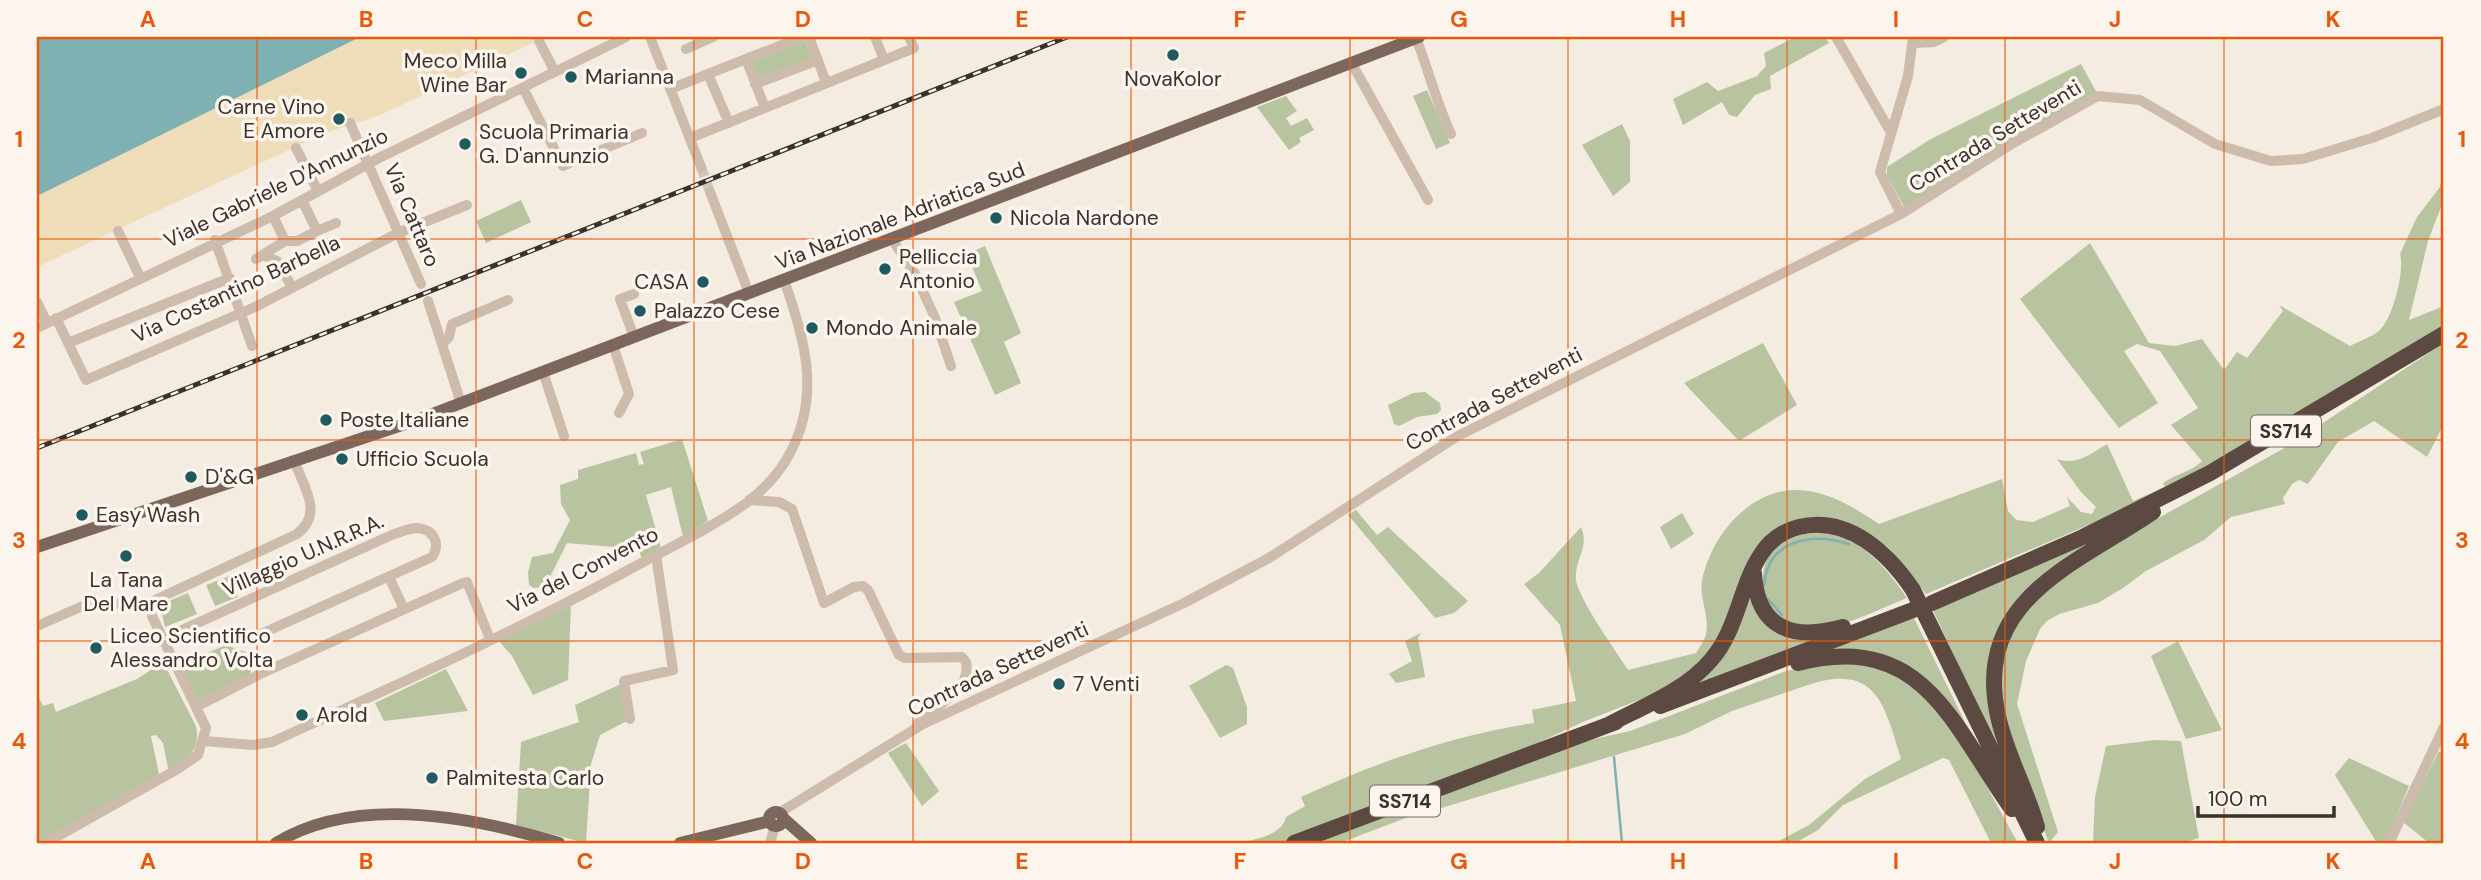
<svg xmlns="http://www.w3.org/2000/svg" width="2481" height="880" font-family="'DM Sans',sans-serif">
  <rect width="100%" height="100%" fill="#f4ebe1"/>
  <path fill="#b8c4a0" d="M1795 37H1825L1829 43 1770 76 1771 89 1755 95 1737 117 1729 115 1722 102 1683 125 1673 99 1707 82 1718 91 1757 76 1766 66 1764 53Z
    M805 41 812 59 756 82 749 63Z
    M2081 64 2097 93 1904 207 1887 175V167L1929 140Z
    M1427 90 1450 143 1436 149 1413 96Z
    M1286 96 1297 111 1286 118 1291 126 1307 118 1314 130 1299 138 1301 142 1289 150 1257 107Z
    M1622 124 1630 141V182L1613 196 1582 145Z
    M2444 169V199L2428 241 2409 320 2444 306V326L2297 416 2133 506 1926 594 1888 547 1797 520 1769 533 1753 551 1716 648 1672 687 1583 722 1494 763 1283 843H1241C1258 838 1282 835 1286 817L1305 806 1301 797C1375 763 1453 735 1534 723L1532 710 1576 701 1560 625 1524 584 1539 573 1581 527C1590 548 1574 559 1576 580 1578 598 1616 651 1628 670L1696 653C1699 648 1705 640 1706 634 1710 617 1699 598 1702 581 1710 538 1748 490 1796 490 1827 490 1855 508 1879 524L2002 479 2008 511 2016 520 2033 522 2070 506 2067 497 2081 512 2092 514 2096 507 2081 492 2057 459C2077 466 2090 454 2107 444L2133 501 2165 487 2163 483C2177 473 2191 472 2202 461L2171 425 2198 408 2160 351 2137 344 2124 351 2158 403 2119 428 2020 299 2090 243 2149 343 2175 346 2202 339 2224 370 2237 352 2247 358 2283 311 2279 305 2350 346C2359 341 2371 337 2379 331 2393 319 2405 270 2400 254L2417 217 2440 187Z
    M521 200 531 222 486 243 476 221Z
    M985 246 1021 333 1004 342 1021 383 995 395 954 302 982 291 967 254Z
    M1763 343 1797 405 1739 441 1684 383Z
    M2444 343V424L2427 457 2374 421 2338 442 2308 484 2299 480 2292 484 2283 498 2285 504 2231 517 2204 540 2146 571 2123 588 2098 603 2059 614 2047 621 2040 629 2026 661 2017 704 2058 832 2049 843 2017 764 1997 695 2003 649 2027 603 2085 559 2288 446Z
    M1425 392 1440 403 1441 410 1437 414 1417 417 1399 426 1394 424 1388 405 1413 393Z
    M682 439 708 521 683 537 671 487 646 495 661 548 642 558 638 549 567 543 550 577 541 587 534 588 529 585 528 572 532 557 553 553 570 520 561 504 560 485 578 479V470L636 453 639 465 644 464 640 452Z
    M1356 510 1377 535 1388 527 1468 601 1454 613 1435 618 1348 515Z
    M1682 513 1694 534 1671 549 1660 527Z
    M1819 532C1861 536 1884 565 1907 598 1884 607 1849 625 1826 627 1814 627 1794 626 1783 622 1772 618 1768 607 1765 597 1756 554 1777 536 1819 532Z
    M2082 545 2087 549 2052 570 1989 672V704L2003 763 1933 610Z
    M230 576 238 597 215 606 206 585Z
    M188 593 197 614 165 627 160 605Z
    M1752 593 1757 609 1820 638 1694 686 1742 614Z
    M571 606 568 680 533 695 512 656 498 640Z
    M1914 618 1986 765 1926 684 1831 654 1828 649Z
    M1421 633 1418 638 1425 677 1396 683 1389 674 1383 677 1412 661 1405 641Z
    M2178 641 2222 730 2186 739 2151 656Z
    M226 645 254 655 250 675 197 704 179 665Z
    M163 662 196 726C201 751 187 759 169 773L163 743 156 735 151 736 160 779 37 843V693L43 706 53 703 56 712 137 679Z
    M1823 662C1839 663 1856 663 1871 666 1941 682 1985 787 2018 843H1991L1949 760 1943 758 1843 805 1818 830 1795 843H1775L1809 825 1865 779 1901 759C1884 703 1876 663 1808 685L1732 711 1685 734 1438 809 1437 806 1340 843H1313L1581 742 1630 731 1786 671Z
    M1226 665 1233 668 1247 707V724L1220 738 1189 686Z
    M446 669 468 711 384 721 375 703Z
    M621 684 627 721 600 735 591 764 586 843 516 825 521 742 579 722 575 705Z
    M2155 740 2181 741 2199 838 2183 843H2093L2095 797 2106 746Z
    M906 743 939 791 922 806 888 753Z
    M2439 751 2444 755V843H2429L2403 822Z
    M2349 758 2409 786 2385 843H2377L2335 775Z"/>
  <path fill="#efdcb8" d="M360 37H545L378 116 325 133 37 267V196Z"/>
  <path fill="#7fb0b2" d="M37 37H360L37 196Z"/>
  <g fill="none" stroke-linecap="round" stroke-linejoin="round">
    <path stroke="#7fb0b2" stroke-width="2.5" d="M1764 586C1767 540 1811 532 1849 544
      M1768 599 1782 615
      M1614 757 1622 843"/>
    <path stroke="#cfc6bd" stroke-width="10" stroke-dasharray="10 5" stroke-linecap="butt" d="M701 167 710 192"/>
    <path stroke="#cdbbac" stroke-width="10" d="M650 37 701 167
      M809 37 826 82
      M875 37 884 60
      M1836 37 1890 131
      M1416 38C1429 71 1436 102 1451 134
      M539 41 555 72
      M1913 43 1934 42 1944 37
      M686 49 713 37
      M746 59 765 108
      M1351 62 1428 200
      M708 74 729 123
      M755 84 818 60
      M523 88 563 166 642 133
      M670 89 802 37
      M350 123 421 284
      M690 138 914 48 909 37
      M296 148 318 191
      M710 192 749 293
      M1901 214 1880 172 1908 76 1913 37
      M273 216 285 241H297L317 231 302 200
      M118 231 140 277
      M317 231 336 223
      M892 239 915 274 935 318 951 366
      M215 240 252 346
      M263 255 277 261 292 287
      M256 259 285 241
      M428 301 461 403
      M37 302 47 323
      M56 318 86 380 255 307 400 232 467 205
      M37 328 273 216 379 158 626 37
      M634 337 620 299 634 294
      M68 343 230 278
      M443 343 449 337 452 324 508 300
      M613 345 629 394 619 413
      M543 372 564 436
      M749 500 779 502 792 509 824 603 854 587 863 586 868 590 899 655 905 658 962 657 966 662C972 692 934 705 917 724
      M389 577 403 607
      M37 626 85 605 151 602 297 534C324 513 304 488 294 460
      M162 639 394 534C401 532 410 528 417 528 434 529 441 544 432 557L263 633
      M196 707 260 674 463 583 467 582 490 639
      M630 719 624 681 673 670 656 555
      M204 741 253 745 272 742C394 686 517 631 634 567 672 546 714 527 749 501 765 488 781 471 790 453 821 395 805 339 784 280
      M779 813 923 724 1184 603 1269 558 1456 437 1901 214 2010 145 2098 96 2140 100 2215 144 2271 161 2303 159 2372 138 2444 109
      M46 843 176 770 198 755 206 728 152 616 151 602
      M770 843 775 826
      M2389 843 2444 727"/>
    <path stroke="#7d675c" stroke-width="12" d="M37 547 414 421 1419 37
      M769 819a7 7 0 1 1 14 0a7 7 0 1 1-14 0Z
      M783 818 811 843
      M276 843C356 794 474 817 559 843
      M680 843 770 821"/>
    <path stroke="#5c4a42" stroke-width="16" d="M1754 573C1757 629 1793 641 1843 627
      M1932 603 2083 537 2210 473 2444 334
      M1798 663C1924 630 1953 727 2012 809
      M1660 706 1913 610
      M1608 725C1642 707 1686 690 1711 660 1738 629 1739 588 1761 554 1770 540 1783 531 1799 527 1848 515 1888 553 1913 590L2037 843
      M2037 827C2027 790 2006 754 1998 716 1972 599 2077 564 2153 512
      M1294 843 1616 722"/>
    <g stroke="#3b302b" stroke-width="5">
      <path id="rail" d="M37 448 1067 37"/>
    </g>
    <use href="#rail" stroke="#fbf5ee" stroke-width="2.5" stroke-dasharray="8" stroke-linecap="butt"/>
  </g>
  <path fill="none" stroke="#e8590c" stroke-width="2" stroke-opacity="0.55" d="M257 37V843M476 37V843M694 37V843M913 37V843M1131 37V843M1350 37V843M1568 37V843M1787 37V843M2005 37V843M2224 37V843M37 239H2444M37 440H2444M37 641H2444"/>
  <g fill="#1f5a5e" stroke="#fbf5ee" stroke-width="2.5">
    <circle cx="1173" cy="55" r="7"/>
    <circle cx="521" cy="73" r="7"/>
    <circle cx="571" cy="77" r="7"/>
    <circle cx="339" cy="119" r="7"/>
    <circle cx="465" cy="144" r="7"/>
    <circle cx="996" cy="218" r="7"/>
    <circle cx="885" cy="269" r="7"/>
    <circle cx="703" cy="282" r="7"/>
    <circle cx="640" cy="311" r="7"/>
    <circle cx="812" cy="328" r="7"/>
    <circle cx="326" cy="420" r="7"/>
    <circle cx="342" cy="459" r="7"/>
    <circle cx="191" cy="477" r="7"/>
    <circle cx="82" cy="515" r="7"/>
    <circle cx="126" cy="556" r="7"/>
    <circle cx="96" cy="648" r="7"/>
    <circle cx="1059" cy="684" r="7"/>
    <circle cx="302" cy="715" r="7"/>
    <circle cx="432" cy="778" r="7"/>
  </g>
  <g text-anchor="middle" dominant-baseline="central" stroke-width="7" stroke-linejoin="round" paint-order="stroke">
    <g fill="#fbf5ee" stroke="#756b66" stroke-width="2">
      <rect x="2251" y="415.5" width="70" height="31" rx="5"/>
      <rect x="1370" y="785.5" width="70" height="31" rx="5"/>
    </g>
    <g font-size="19" font-weight="bold" fill="#3b302b">
      <text x="2286" y="431">SS714</text>
      <text x="1405" y="801">SS714</text>
    </g>
    <g font-size="21" fill="#3b302b" stroke="#fbf5ee" text-anchor="start">
      <text x="507" y="61" text-anchor="end">Meco Milla<tspan x="507" dy="24">Wine Bar</tspan></text>
      <text x="585" y="77">Marianna</text>
      <text x="1173" y="79" text-anchor="middle">NovaKolor</text>
      <text x="325" y="107" text-anchor="end">Carne Vino<tspan x="325" dy="24">E Amore</tspan></text>
      <text x="479" y="132">Scuola Primaria<tspan x="479" dy="24">G. D'annunzio</tspan></text>
      <text x="1010" y="218">Nicola Nardone</text>
      <text x="899" y="257">Pelliccia<tspan x="899" dy="24">Antonio</tspan></text>
      <text x="689" y="282" text-anchor="end">CASA</text>
      <text x="654" y="311">Palazzo Cese</text>
      <text x="826" y="328">Mondo Animale</text>
      <text x="340" y="420">Poste Italiane</text>
      <text x="356" y="459">Ufficio Scuola</text>
      <text x="205" y="477">D'&amp;G</text>
      <text x="96" y="515">Easy Wash</text>
      <text x="126" y="580" text-anchor="middle">La Tana<tspan x="126" dy="24">Del Mare</tspan></text>
      <text x="110" y="636">Liceo Scientifico<tspan x="110" dy="24">Alessandro Volta</tspan></text>
      <text x="1073" y="684">7 Venti</text>
      <text x="316" y="715">Arold</text>
      <text x="446" y="778">Palmitesta Carlo</text>
    </g>
    <g font-size="21" fill="#3b302b" stroke="#fbf5ee">
      <text transform="translate(1995 136) rotate(-31)">Contrada Setteventi</text>
      <text transform="translate(276 188) rotate(-26)">Viale Gabriele D'Annunzio</text>
      <text transform="translate(412 215) rotate(67)">Via Cattaro</text>
      <text transform="translate(900 216) rotate(-21)">Via Nazionale Adriatica Sud</text>
      <text transform="translate(236 289) rotate(-25)">Via Costantino Barbella</text>
      <text transform="translate(1494 399) rotate(-28)">Contrada Setteventi</text>
      <text transform="translate(303 555) rotate(-24)">Villaggio U.N.R.R.A.</text>
      <text transform="translate(583 570) rotate(-27)">Via del Convento</text>
      <text transform="translate(998 669) rotate(-25)">Contrada Setteventi</text>
    </g>
  </g>
  <rect width="2481" height="880" fill="none" stroke="#fbf5ee" stroke-width="77"/>
  <path d="M2198 806v10h136v-10" fill="none" stroke="#3b302b" stroke-width="3.5"/>
  <text x="2208" y="806" font-size="21" fill="#3b302b" stroke="#fbf5ee" stroke-width="5" paint-order="stroke">100 m</text>
  <rect x="38" y="38" width="2404" height="804" fill="none" stroke="#e8590c" stroke-width="2.5"/>
  <g font-size="23" text-anchor="middle" font-weight="bold" fill="#e8590c">
    <text x="148" y="27">A</text>
    <text x="366" y="27">B</text>
    <text x="585" y="27">C</text>
    <text x="803" y="27">D</text>
    <text x="1022" y="27">E</text>
    <text x="1240" y="27">F</text>
    <text x="1459" y="27">G</text>
    <text x="1678" y="27">H</text>
    <text x="1896" y="27">I</text>
    <text x="2115" y="27">J</text>
    <text x="2333" y="27">K</text>
    <text x="19" y="147">1</text>
    <text x="2462" y="147">1</text>
    <text x="19" y="348">2</text>
    <text x="2462" y="348">2</text>
    <text x="19" y="548">3</text>
    <text x="2462" y="548">3</text>
    <text x="19" y="749">4</text>
    <text x="2462" y="749">4</text>
    <text x="148" y="869">A</text>
    <text x="366" y="869">B</text>
    <text x="585" y="869">C</text>
    <text x="803" y="869">D</text>
    <text x="1022" y="869">E</text>
    <text x="1240" y="869">F</text>
    <text x="1459" y="869">G</text>
    <text x="1678" y="869">H</text>
    <text x="1896" y="869">I</text>
    <text x="2115" y="869">J</text>
    <text x="2333" y="869">K</text>
  </g>
</svg>
